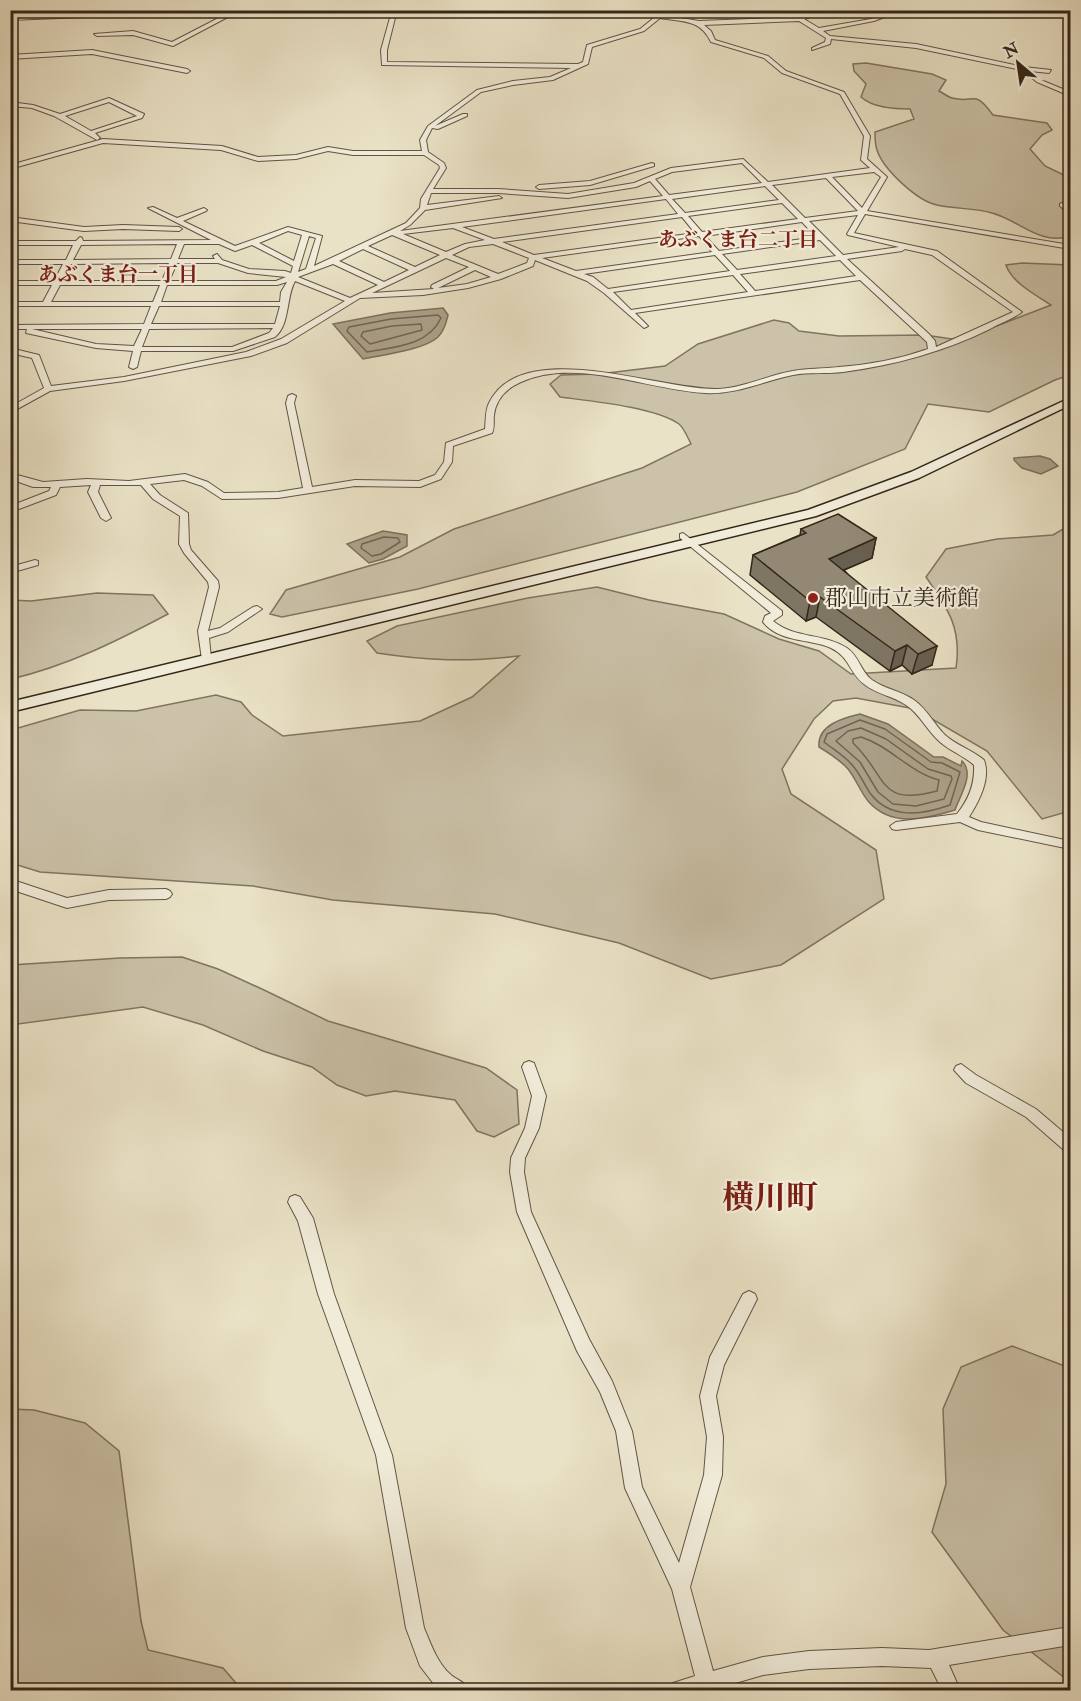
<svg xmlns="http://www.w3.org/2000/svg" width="1081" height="1701" font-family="'IM FELL Double Pica','Noto Serif JP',serif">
  <rect width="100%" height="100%" fill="#eae2c6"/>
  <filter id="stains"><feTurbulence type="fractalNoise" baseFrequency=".00333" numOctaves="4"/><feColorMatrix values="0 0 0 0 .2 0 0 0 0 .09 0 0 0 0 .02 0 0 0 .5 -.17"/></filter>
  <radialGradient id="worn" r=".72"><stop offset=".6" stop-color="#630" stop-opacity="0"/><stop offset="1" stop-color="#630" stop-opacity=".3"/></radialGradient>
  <path fill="#cbc2a9" stroke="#807461" stroke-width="1.5" d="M866 63 932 74 946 80 939 91C943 93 948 97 952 98 976 104 973 88 993 115L1047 123 1052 130 1042 135 1030 149 1045 166 1070 178V236C1040 246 1019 220 992 213 975 208 955 209 937 205 917 201 883 169 877 150 875 145 875 137 875 132L914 119 910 109C894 109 873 108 861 97L866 84 854 71 853 64Z
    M1022 263 1070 265V375L1055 380 989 412 928 404 905 449 797 492 418 589 282 617 270 614 286 590 400 557 454 529 642 468 691 444C688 438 684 428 679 424 655 407 590 401 560 397L550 384 561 375 599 374 665 366 698 344 774 320 789 323 799 331 839 336 925 335 952 339 986 330 1051 305C1036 295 1012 283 1006 265Z
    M1070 525V811L1042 819 987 751 915 709 856 698 833 701 814 719 782 769 791 794 876 850 884 899 781 965 711 979 619 943 495 914 333 900 253 886 40 872 11 863V730L80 710 136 711 216 695 241 702 252 715 283 736 420 721 472 697 519 656C467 662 429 661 377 653L367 641 397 626 528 598 597 587 649 600 724 614 779 639 819 651 851 674 956 668C962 628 948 609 926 577L946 549 997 539 1053 535Z
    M97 593 153 595 168 614C117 641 67 666 11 679V600L31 601Z
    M182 957 218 969 264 990 328 1021 486 1068 517 1090 519 1124 494 1137 477 1131 455 1100 395 1091 366 1096 337 1085 312 1067 263 1051 203 1025 143 1007 11 1025V965L120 958Z
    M1012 1346 1070 1368V1682L1003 1630 932 1532 946 1484 943 1409 961 1367Z
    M10 1409 34 1410 85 1423 119 1451 141 1621 148 1650 223 1668 242 1690H11Z"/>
  <path fill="#aca28b" stroke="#7c705d" stroke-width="1.5" d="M443 308 448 315C446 323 444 331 438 337 424 350 382 355 363 359L333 324 390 313Z
    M1040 456 1050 459 1058 466 1041 474 1022 468 1014 460V458Z
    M383 531 407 535V546L383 559 369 563 347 544Z
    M860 714 888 724 934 757H943L961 766 962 761C975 774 960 795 955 810 925 819 891 828 868 801 860 791 856 779 848 769 840 760 829 753 819 747 817 725 843 718 860 714Z"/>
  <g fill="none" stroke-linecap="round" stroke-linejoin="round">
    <path stroke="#706452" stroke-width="1.5" d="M438 315 441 318C428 346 394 347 367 352L347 331 349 327 391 319Z
      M421 324 422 330 370 344 361 336 363 332 392 326Z
      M384 537 398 538 400 542 381 554 372 556 361 548 362 544Z
      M860 720 885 729 931 762 942 763 960 772 950 805C922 815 890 820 870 793 864 784 860 774 853 766 845 756 834 750 824 742L827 734Z
      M861 728 886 739 928 769 951 776 952 779 944 799 916 806 893 804 878 792 860 762 836 741 848 731Z
      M861 737C890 746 909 772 939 780L937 791C877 807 888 776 853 743V739Z"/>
    <g stroke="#625544" stroke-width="2">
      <path id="street" d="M234 10H241L173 46 133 35 97 36 94 34 133 31 172 42Z
        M353 10H500L396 14 387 50V62L578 64 583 62 587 45 640 29 655 17 619 10H633L699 21 800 17 826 10H836L804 19 819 28 871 19 895 10H904L874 21 823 31 830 36 916 44 1024 67 1051 70 1049 73 1030 71 1041 80 1070 92V96L1037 82 1022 70 916 48 831 39 830 44 812 50V48L825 42 826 38 799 21 704 25 711 31 715 40 768 56 786 71 844 92 870 136 867 159 887 177 867 211 1070 245V249L865 214 854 233 937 251 1022 312C1013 319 1000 323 990 329 943 352 895 365 843 372 826 374 809 372 793 375 763 381 736 395 705 393 648 390 576 357 521 382 507 388 496 399 494 415 493 422 495 427 492 433L453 446 452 462 441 479 420 487 355 486 278 498 222 499 202 486 184 480 150 484 160 495 188 513 189 544 191 550 218 581 219 587 208 631 220 628 253 607 257 606 262 609 228 632 209 638 211 658 206 661 202 660 198 631 209 587 208 582 184 553 179 544 180 516 153 499 141 485H100L98 492 111 518 106 521 101 518 88 492 91 485 60 487 56 495 19 509H13V505L49 491 51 487H33L10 479V473L43 482 87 479 129 481 185 474 208 482 224 493 278 492 303 488 286 403 288 396 292 394 296 396 294 403 312 487 355 480 419 481 435 475 444 462 446 443 485 429C486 420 485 411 489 403 522 335 662 391 718 389 744 388 768 375 793 371 808 368 823 369 839 367 868 365 900 359 928 349L927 342 860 280 635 313 648 326 644 328 604 293 587 281 535 260 533 266 501 279 468 288 423 295 360 298 287 343 251 356 124 381 50 391 10 413V407L44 388 32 358 10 353V348L39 355 51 386 124 377 246 352 281 339 345 301 295 281C286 297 290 325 275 337L233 351H141L137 367 133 369 129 367 133 351 96 348 26 333 27 329H10V325L144 324 151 306H10V302H43L52 285H10V281H54L63 264H10V260H66L73 245H10V241H76L80 237 82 238 83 241 211 240 148 208 153 207 177 218 204 208 207 210 206 211 183 221 235 246 288 227 322 236 314 266 406 223 420 208 421 199 440 168 439 165 424 155H353L328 151 296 159 258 161 221 150 103 143 10 169V165L103 139 222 146 258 157 296 155 328 147 353 151H422L420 140 428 126 477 90 513 81 550 77 571 68 382 65 381 50 391 14ZM660 18C683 22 700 19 711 42L764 58 782 73 840 94 864 136 861 160 870 168 768 182 743 159 671 168 634 183 568 194 498 189H433L446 168 444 163 428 152 426 140 432 128 438 129 467 116V114H463L435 126 481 92 513 85 553 80 588 64 592 47 644 31ZM742 163 762 183 669 195 655 179 672 172ZM874 172 881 177 862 208 832 177ZM826 178 858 211 805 218 772 185ZM650 181 663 196 400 231 410 225 425 210 502 198 499 196 427 205 431 193H498L568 198 636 187ZM765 186 779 200 685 213 672 199ZM666 199 678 214 494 239 462 227ZM782 203 798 219 702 232 688 216ZM858 215 847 234 848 235 899 247 843 255 809 221ZM682 217 695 233 534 255 502 242ZM802 222 816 237 719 251 705 236ZM453 228 485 240 465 244 446 252 403 234ZM288 231 302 235 294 261 259 243ZM392 235 440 255 415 267 368 246ZM309 236 316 238 306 269 298 272ZM699 236 712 252 576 271 542 258ZM820 240 836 256 737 270 722 254ZM177 244 171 259 73 260 81 245ZM184 244H219L235 251 252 245 293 266 291 273 285 271 249 269 222 260 217 254 213 256 215 259H178ZM493 244 529 258 527 263 498 274 452 255 469 247ZM363 249 409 270 384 282 339 261ZM905 249 932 255 1013 312 936 347 935 341 929 334 847 259 902 251ZM715 255 730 271 608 289 593 277 584 274ZM446 258 469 267 432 285 431 287 434 289 372 293ZM840 260 856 276 755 291 740 274ZM169 263 162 281H62L71 264ZM177 263H218L248 273 286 277 276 281H169ZM333 264 378 285 350 298 298 277ZM475 270 491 277 467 284 438 288ZM733 275 748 292 631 310 613 292ZM287 282 281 292 280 302H161L167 285H277ZM60 285H160L153 302H51ZM159 306H280L275 324H151ZM273 328 269 333 232 347H142L149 329ZM32 329H142L134 346 96 344Z
        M111 13 109 16 10 20V16Z
        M92 50 187 69 190 71 187 73 92 54 10 59V55Z
        M109 98 144 114 142 118 95 133 100 138 97 140 54 116 32 108 10 106V102L33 105 60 114ZM109 102 137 116 91 131 65 116Z
        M652 163 654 164V166L590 185 539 189 536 187 539 185 590 181Z
        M1062 203 1070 210V215L1060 206V204Z
        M10 217 84 227 123 225 179 227 182 229 179 231 123 229 84 231 10 221Z
        M683 533 782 611V615L773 621C795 639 824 633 847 648 859 656 861 672 872 680 885 689 901 691 914 700 927 709 934 724 945 735 956 745 972 750 984 760 991 779 979 801 969 817L981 822 1070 841V849L978 830 960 822 896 830 892 829 890 826 896 822 957 814C969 799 975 784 974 765 964 756 950 751 940 742 927 731 920 714 906 705 893 696 876 694 864 684 849 673 850 657 831 648 808 638 780 643 763 622L765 616 771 613 680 538V534Z
        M35 560 38 561V565L10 573V567Z
        M10 879 67 898 109 890 166 889 170 891 172 894 170 897 166 899 109 900 67 908 10 889Z
        M529 1061 534 1063 546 1096 539 1128 525 1158 524 1172 531 1212 589 1339 612 1381 632 1431 642 1487 679 1563 704 1475 707 1437 700 1396 710 1357 743 1294 749 1291 755 1294 757 1299 724 1365 716 1396 723 1437 722 1475 690 1587 713 1671 763 1657 809 1651 882 1648 929 1650 1070 1627V1645L949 1665 960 1690H942L931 1668 882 1666 809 1669 763 1675 711 1690H671L673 1683 695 1676 672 1589 625 1488 616 1431 600 1392 577 1351 517 1212 510 1172 511 1158 525 1128 532 1096 522 1067 524 1063Z
        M961 1064 976 1075 1036 1109 1070 1138V1152L1065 1151 1026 1117 966 1083 954 1070 956 1066Z
        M295 1195 300 1197 313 1218 334 1294 392 1455 424 1628C431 1644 437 1663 451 1675 458 1681 465 1681 468 1690H442L437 1688 420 1666 406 1628 376 1455 318 1294 298 1221 288 1202 290 1197Z"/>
    </g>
    <g stroke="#352619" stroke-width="3">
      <path id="secondary" d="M1070 398V405L919 478 816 516 10 712V702L808 510 911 472Z"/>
    </g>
    <use href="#street" fill="#f1ecda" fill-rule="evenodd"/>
    <use href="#secondary" fill="#f1ecda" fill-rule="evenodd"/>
  </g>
  <path fill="#7e7563" stroke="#352619" stroke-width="1.5" d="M801 529 876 538 872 558 844 570 932 665 912 674 902 665 890 671 816 617 806 621 750 575 753 555 800 535Z"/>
  <path fill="#675f50" stroke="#352619" stroke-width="1.5" d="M876 538 872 558 825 578 829 559Z
    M820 597 816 617 806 621 810 601Z
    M907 645 902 665 890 671 895 651Z
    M937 646 932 665 912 674 918 654Z"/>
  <path fill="#938873" stroke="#352619" stroke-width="1.5" d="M838 514 876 538 829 559 937 646 918 654 907 645 895 651 820 597 810 601 753 555 806 533 801 529Z"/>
  <circle fill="#8f2418" stroke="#f1ecda" stroke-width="2" cx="813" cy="598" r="6"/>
  <g text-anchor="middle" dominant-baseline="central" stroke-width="4.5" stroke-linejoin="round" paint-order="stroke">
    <g font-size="20" font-weight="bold" fill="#7a1f14" stroke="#f1ecda">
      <text x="738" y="239">あぶくま台二丁目</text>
      <text x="118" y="274">あぶくま台一丁目</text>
    </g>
    <g font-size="22" fill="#352619" stroke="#f1ecda" text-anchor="start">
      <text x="825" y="598">郡山市立美術館</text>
    </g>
    <g font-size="32" font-weight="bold" fill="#7a1f14" stroke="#f1ecda">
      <text x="770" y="1198">横川町</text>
    </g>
  </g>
  <rect width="1081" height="1701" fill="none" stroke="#eae2c6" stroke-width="36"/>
  <rect x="12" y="12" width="1057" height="1677" fill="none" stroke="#352619" stroke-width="3"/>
  <rect x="18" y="18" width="1045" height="1665" fill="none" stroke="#352619" stroke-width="1.5"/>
  <g transform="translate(1018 63) rotate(331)" stroke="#f1ecda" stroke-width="4.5" paint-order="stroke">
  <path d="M0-4.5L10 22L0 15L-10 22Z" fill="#352619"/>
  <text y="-9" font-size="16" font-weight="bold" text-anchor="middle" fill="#352619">N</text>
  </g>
  <rect width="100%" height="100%" filter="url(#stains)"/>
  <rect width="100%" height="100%" fill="url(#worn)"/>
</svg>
